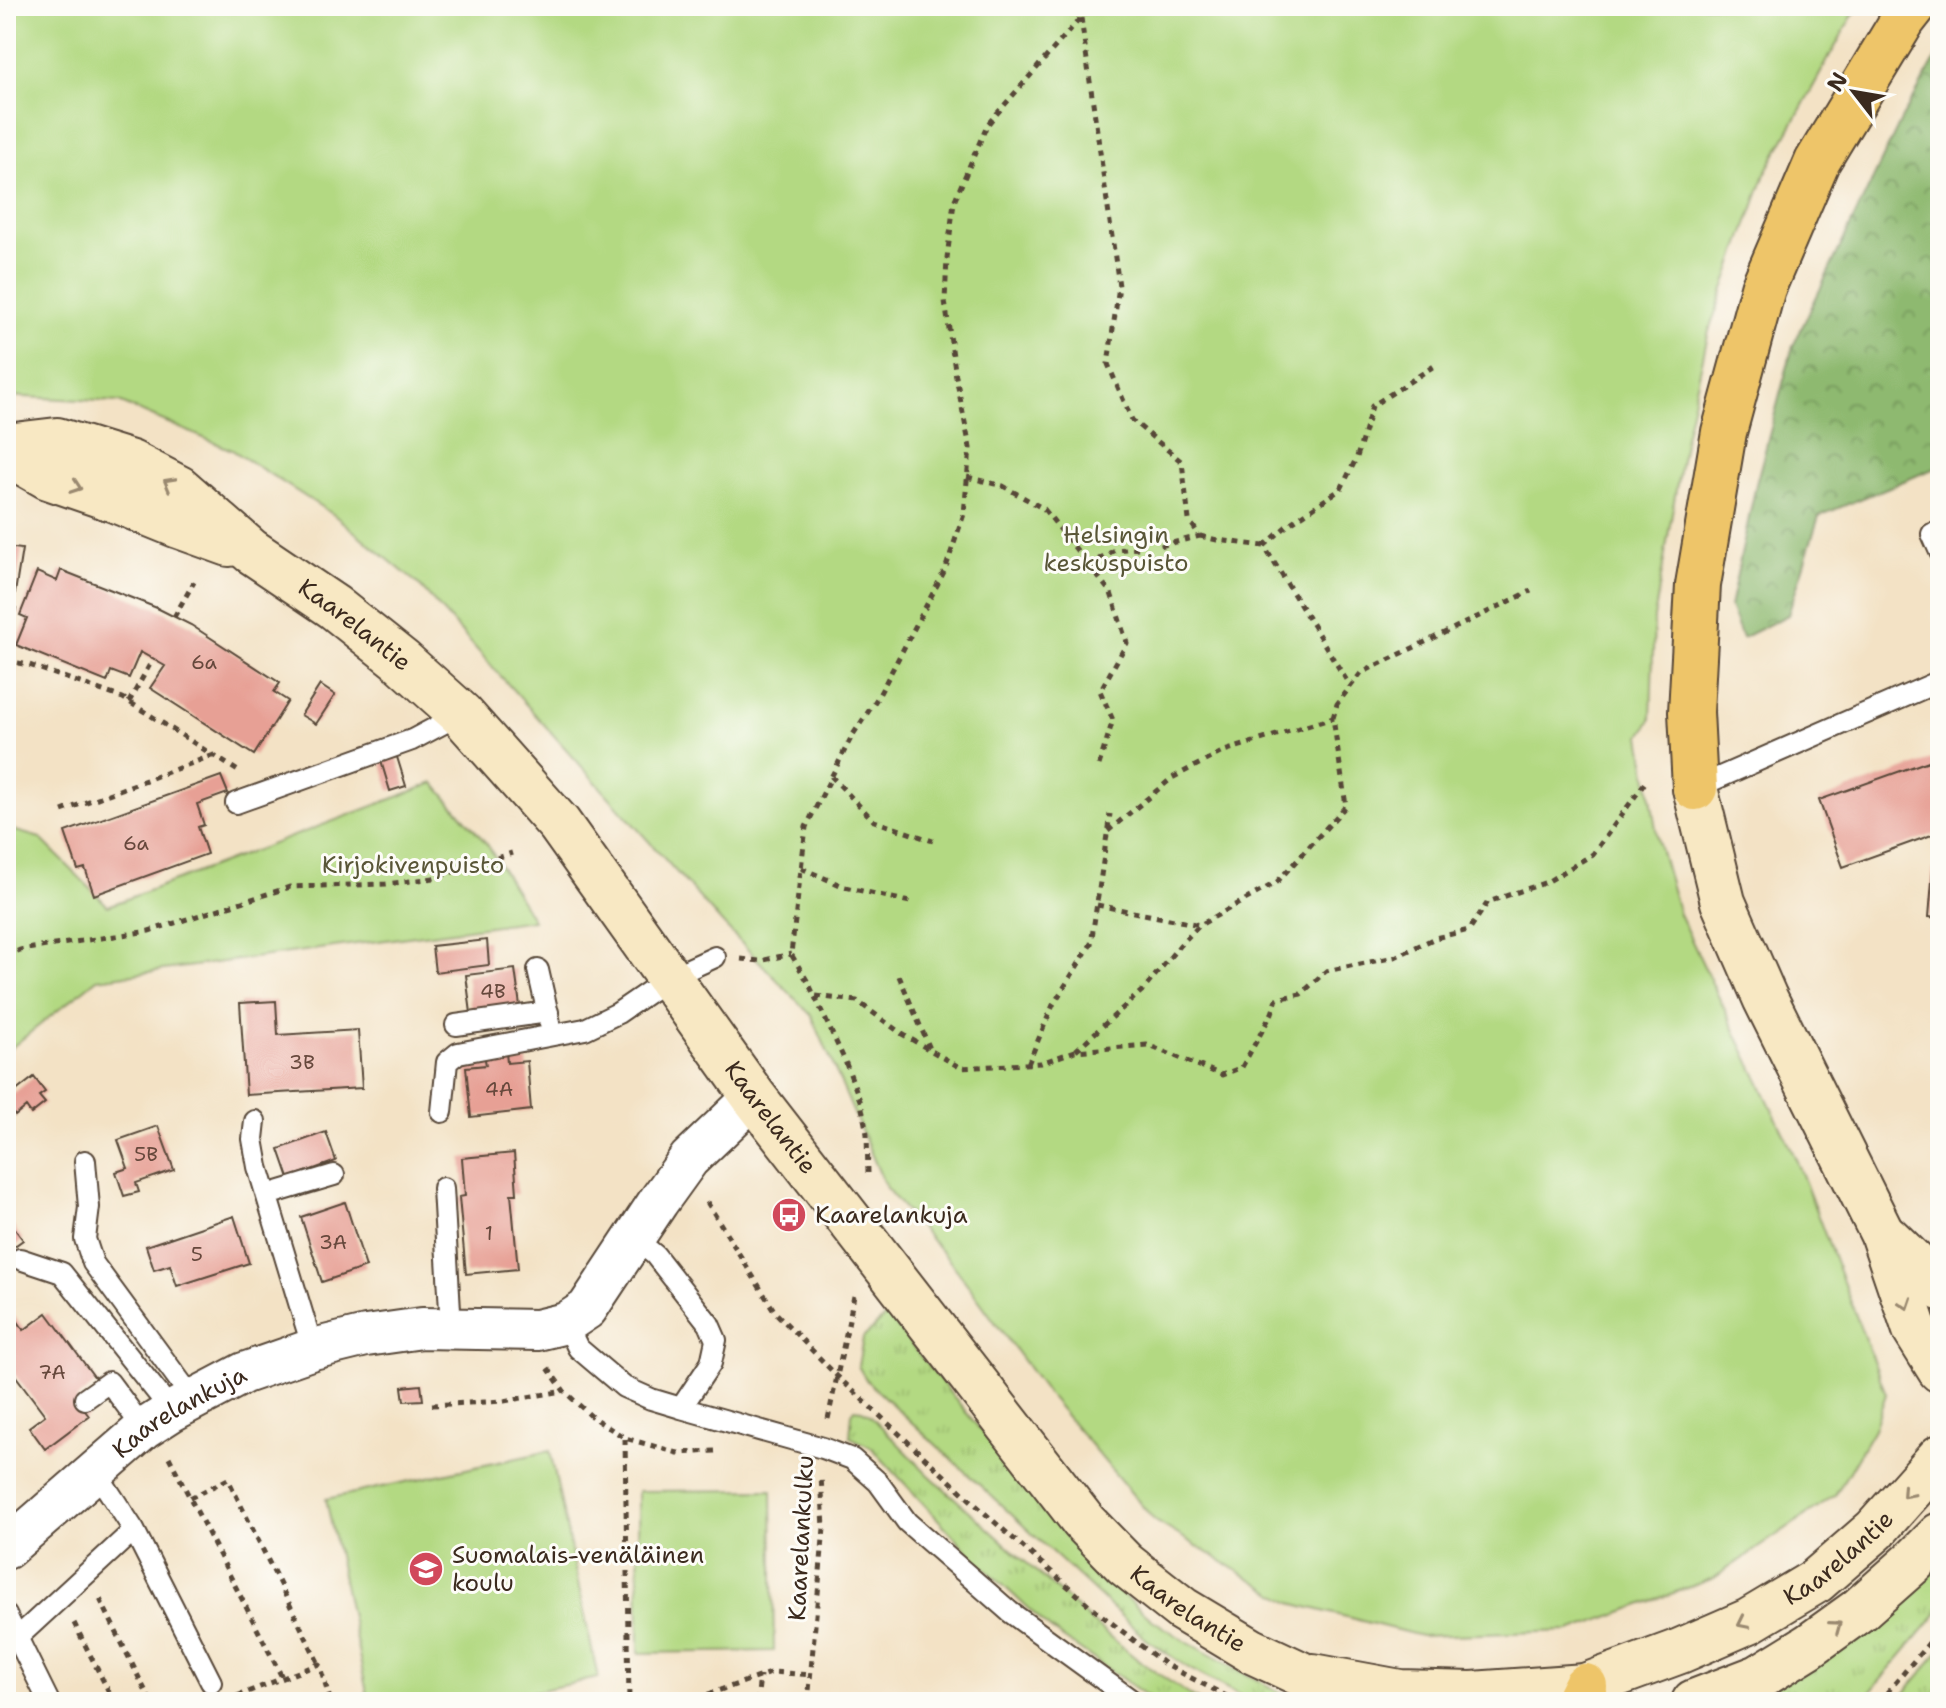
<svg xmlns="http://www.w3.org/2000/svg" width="1946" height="1708" font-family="'Shantell Sans',sans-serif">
  <defs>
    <pattern id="grass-tufts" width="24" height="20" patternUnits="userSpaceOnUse" patternTransform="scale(2)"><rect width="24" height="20" fill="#b3d982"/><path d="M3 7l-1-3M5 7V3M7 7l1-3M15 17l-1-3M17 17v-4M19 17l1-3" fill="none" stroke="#9bba70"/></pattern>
    <pattern id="forest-crowns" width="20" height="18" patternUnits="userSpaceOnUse" patternTransform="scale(2)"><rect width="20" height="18" fill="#8eb970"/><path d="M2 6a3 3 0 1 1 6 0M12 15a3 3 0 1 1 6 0" fill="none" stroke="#75975b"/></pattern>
  </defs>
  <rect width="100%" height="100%" fill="#fdfcf7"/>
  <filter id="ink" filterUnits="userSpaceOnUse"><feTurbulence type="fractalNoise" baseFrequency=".0125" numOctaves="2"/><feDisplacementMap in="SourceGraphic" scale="16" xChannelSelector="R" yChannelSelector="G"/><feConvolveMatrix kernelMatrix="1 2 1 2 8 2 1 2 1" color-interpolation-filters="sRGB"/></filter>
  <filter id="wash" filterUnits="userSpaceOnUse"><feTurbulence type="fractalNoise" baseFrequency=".006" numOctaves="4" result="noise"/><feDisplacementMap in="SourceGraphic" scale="32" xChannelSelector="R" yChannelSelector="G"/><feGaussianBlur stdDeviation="1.8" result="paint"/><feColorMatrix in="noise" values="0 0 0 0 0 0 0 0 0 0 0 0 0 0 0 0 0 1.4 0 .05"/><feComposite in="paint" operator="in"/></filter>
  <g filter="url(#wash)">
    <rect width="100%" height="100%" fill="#f3e2c5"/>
    <path fill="url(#grass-tufts)" stroke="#778250" stroke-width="2" d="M887 1315 1036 1498 1089 1561 1111 1584 1151 1619 1190 1644 1298 1702H1252L1190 1669 1146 1639 867 1381 858 1366 863 1338Z
      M855 1409 862 1410 870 1415 929 1475 1092 1622 1138 1660 1200 1702H1156L1050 1629 972 1556 871 1447 850 1437 852 1413Z
      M1940 1561V1610L1862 1702H1750L1837 1651 1908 1597Z
      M1940 1651V1702H1897Z"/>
    <path fill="url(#forest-crowns)" stroke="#647247" stroke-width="2" d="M1940 51V466L1819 516 1788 615 1742 638 1730 607 1756 484 1793 346 1901 120Z"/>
    <path fill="#b3d982" stroke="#778250" stroke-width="2" d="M6 6H1861L1851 18 1765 174 1709 331 1685 437 1654 618 1651 720 1641 736 1658 841 1679 914 1796 1159 1886 1394 1874 1429 1835 1495 1714 1578 1570 1631 1421 1636 1291 1603 1154 1520 1046 1392 954 1266 886 1188 812 1016 723 924 418 584 334 515 232 450 119 402 6 396Z
      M434 783 487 844 533 920 97 979 6 1052V828L40 838 108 906Z
      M550 1451 598 1678 485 1702H369L326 1499Z
      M772 1490 774 1651 639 1653 638 1491Z"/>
    <g id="blocks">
      <path fill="#e7a095" d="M6 547 22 549 15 593 6 592Z
        M61 570 157 608 191 625 280 683 274 692 288 701 254 755 150 688 165 666 140 652 129 678 111 671 107 682 16 645 27 618 20 615 37 572 57 581Z
        M6 605 16 608 9 643 6 642Z
        M320 685 335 695 316 724 301 715Z
        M397 757 406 786 390 791 381 761Z
        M1940 757V832L1843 867 1819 800Z
        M221 776 228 793 197 804 204 825 198 827 207 854 94 895 85 868 78 870 65 832Z
        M1933 869 1940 870V918L1929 917Z
        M487 940 489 965 435 972 432 946Z
        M515 969 520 1006 471 1013 466 975Z
        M276 1001 278 1035 358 1030 362 1088 246 1095 240 1003Z
        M506 1052 507 1063 527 1061 531 1110 471 1117 466 1067 486 1065 484 1054Z
        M34 1077 45 1092 39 1096 45 1103 31 1114 26 1107 15 1116 6 1105V1099Z
        M158 1126 174 1170 136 1183 139 1192 124 1196 116 1172 128 1168 118 1140Z
        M326 1132 336 1161 289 1178 279 1149Z
        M514 1153 517 1194H511L518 1269 466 1274 459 1197 465 1196 462 1158Z
        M345 1202 366 1267 322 1282 301 1217Z
        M234 1216 249 1263 177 1286 170 1265 154 1270 146 1246Z
        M6 1217 23 1240 6 1252Z
        M47 1313 98 1382 76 1399 89 1416 45 1449 29 1427 45 1415 6 1363V1323L14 1316 24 1330Z
        M421 1385 423 1400 404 1401 402 1387Z"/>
    </g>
  </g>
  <g filter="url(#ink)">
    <use href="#blocks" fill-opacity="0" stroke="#574637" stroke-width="2"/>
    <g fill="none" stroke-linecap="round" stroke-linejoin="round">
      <g stroke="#574637" stroke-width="24">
        <path id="service" d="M1932 534 1940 552
          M1695 788 1940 681
          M236 803 412 740 461 714
          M538 970 550 1023
          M456 1025 548 1012
          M442 1112 447 1062 458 1053 585 1029 618 1013 669 978 715 957
          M255 1121 253 1139 258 1167 313 1349
          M85 1161 89 1207 85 1239 93 1263 193 1399
          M443 1188 451 1328
          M267 1195 334 1175
          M20 1259 62 1273 172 1411
          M566 1323 578 1348 624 1387 651 1399 681 1408 711 1363 716 1340 709 1324 655 1255 634 1238
          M85 1399 109 1382 144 1429
          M681 1408 823 1448 852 1459 878 1482 907 1522 1010 1612 1134 1702
          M96 1472 134 1530 211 1682
          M6 1615 49 1702
          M17 1638 134 1530"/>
      </g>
      <g stroke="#574637" stroke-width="44">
        <g id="minor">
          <path id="s1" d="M6 1549 144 1429 172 1411 244 1373 313 1349 366 1336 422 1328 537 1330 566 1323 587 1309 658 1202 689 1159 754 1097"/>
        </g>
      </g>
      <g stroke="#574637" stroke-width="48">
        <g id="secondary">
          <path id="s2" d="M6 446 57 440 131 463 179 488 251 551 334 607 403 662 461 714 559 824 754 1097 1084 1522 1125 1564 1182 1609 1252 1651 1299 1673 1347 1702"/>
          <path d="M6 453 48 477 115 500 179 526 229 544"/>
          <path d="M1695 788 1723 902 1765 998 1882 1233 1915 1330 1940 1370"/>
          <path d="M1887 1237 1940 1288"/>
          <path id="s3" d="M1313 1676 1400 1692 1472 1694 1585 1686 1680 1651 1749 1621 1816 1581 1875 1530 1940 1457"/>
          <path d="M1694 1702 1759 1677 1809 1646 1859 1610 1912 1563 1940 1535"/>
        </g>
      </g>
      <g stroke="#574637" stroke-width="48">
        <path id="trunk" d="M1695 788 1691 712 1698 585 1724 432 1763 288 1817 162 1903 20 1914 6
          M1577 1702 1585 1686"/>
      </g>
      <path stroke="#574637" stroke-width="5" stroke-dasharray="6 6" stroke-linecap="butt" d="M1081 18 1119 286 1108 364 1132 420 1182 462 1189 520 1200 536 1160 546
        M967 477 1003 486 1044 509 1111 593 1127 643 1100 691 1113 720 1099 765
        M1200 536 1217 540 1264 546 1350 686
        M1264 546 1289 524 1341 489 1357 457 1372 406 1434 366
        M1088 565 1115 550 1138 548
        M174 617 194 582
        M6 661 29 665 123 698 238 771
        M129 702 153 659
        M831 776 874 821 933 841
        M62 811 214 755
        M1108 831 1172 778 1224 751 1333 718
        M801 868 845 887 914 903
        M1097 905 1200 925
        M6 956 20 950 149 931 290 887 386 884 434 878 512 853
        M741 959 760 961 791 954
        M899 976 930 1049
        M816 996 857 1001 902 1034 961 1068 1041 1063 1075 1051 1147 1045 1222 1075 1242 1067 1272 1013 1277 999 1301 994 1326 971 1395 957 1435 938 1469 930 1488 902 1547 882 1593 854 1647 780
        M1076 1050 1144 989 1180 945 1200 925 1277 882 1346 806 1333 718 1337 704 1361 673 1531 591
        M1028 1064 1053 1005 1091 944 1110 814
        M868 1173 867 1134 861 1103 845 1061 808 982 791 954 806 827 852 736 878 697 945 570 964 514 970 448 956 377 945 301 947 258 954 202 987 125 1091 6
        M707 1202 775 1312 837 1376 990 1518 1096 1611 1166 1665 1238 1702
        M548 1368 564 1391 592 1417 625 1438 678 1453 715 1451
        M432 1405 504 1401 564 1391
        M828 1419 854 1296
        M625 1439 629 1702
        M169 1457 282 1677
        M190 1498 228 1479 319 1664
        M100 1599 151 1702
        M74 1623 114 1702
        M237 1696 319 1664 331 1702
        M685 1702 773 1672 811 1675
        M757 1702 760 1676
        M808 1702 824 1528 821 1476
        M1879 1702 1940 1630"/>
      <use href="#service" stroke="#fff" stroke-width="20"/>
      <use href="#minor" stroke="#fff" stroke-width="40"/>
      <use href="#secondary" stroke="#f8e8c3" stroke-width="44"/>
      <use href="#trunk" stroke="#eec569" stroke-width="44"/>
    </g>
    <defs><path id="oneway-chevron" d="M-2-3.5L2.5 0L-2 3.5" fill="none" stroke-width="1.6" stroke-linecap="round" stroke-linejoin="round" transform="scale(2)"/></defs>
    <g stroke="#9a8970">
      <use href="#oneway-chevron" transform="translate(169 483) rotate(-151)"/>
      <use href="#oneway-chevron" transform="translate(76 487) rotate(19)"/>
      <use href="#oneway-chevron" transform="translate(1906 1304) rotate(71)"/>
      <use href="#oneway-chevron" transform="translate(1907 1493) rotate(132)"/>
      <use href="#oneway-chevron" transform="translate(1743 1623) rotate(154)"/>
      <use href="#oneway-chevron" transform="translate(1836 1626) rotate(-36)"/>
    </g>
  </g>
  <defs>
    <g id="bus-disc" transform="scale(1.8)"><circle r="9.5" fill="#d1495b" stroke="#fdfcf7"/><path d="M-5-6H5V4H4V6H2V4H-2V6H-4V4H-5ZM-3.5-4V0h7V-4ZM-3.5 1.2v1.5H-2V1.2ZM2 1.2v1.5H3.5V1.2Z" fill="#fff"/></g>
    <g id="school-disc" transform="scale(1.8)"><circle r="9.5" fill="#d1495b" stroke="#fdfcf7"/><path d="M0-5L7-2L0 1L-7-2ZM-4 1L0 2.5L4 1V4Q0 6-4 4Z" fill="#fff"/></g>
  </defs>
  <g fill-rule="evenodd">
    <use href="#bus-disc" x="789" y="1215"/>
    <use href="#school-disc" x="426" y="1569"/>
  </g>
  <g text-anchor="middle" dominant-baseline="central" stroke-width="6" stroke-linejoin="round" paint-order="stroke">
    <g font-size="20" fill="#66483c">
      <text x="204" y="662">6a</text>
      <text x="136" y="843">6a</text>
      <text x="493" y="991">4B</text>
      <text x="302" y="1062">3B</text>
      <text x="499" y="1089">4A</text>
      <text x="146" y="1154">5B</text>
      <text x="489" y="1233">1</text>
      <text x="333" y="1242">3A</text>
      <text x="197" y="1254">5</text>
      <text x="52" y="1372">7A</text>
    </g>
    <g font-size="24" fill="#595637" stroke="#fdfcf7">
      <text x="1116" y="535">Helsingin<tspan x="1116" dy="28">keskuspuisto</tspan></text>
      <text x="413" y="865">Kirjokivenpuisto</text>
    </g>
    <g font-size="24" fill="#3b2a1e" stroke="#fdfcf7">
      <text stroke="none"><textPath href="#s2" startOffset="406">Kaarelantie</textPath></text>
      <text stroke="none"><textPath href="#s2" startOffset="1054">Kaarelantie</textPath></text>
      <text stroke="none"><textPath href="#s1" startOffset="222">Kaarelankuja</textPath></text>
      <text transform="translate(801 1538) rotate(-87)">Kaarelankulku</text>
      <text stroke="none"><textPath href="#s3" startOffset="560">Kaarelantie</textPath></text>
      <text stroke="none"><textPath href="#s2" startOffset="1702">Kaarelantie</textPath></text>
    </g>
    <g font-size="24" fill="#3b2a1e" stroke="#fdfcf7" text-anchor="start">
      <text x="815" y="1215">Kaarelankuja</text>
      <text x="452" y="1555">Suomalais-venäläinen<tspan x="452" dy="28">koulu</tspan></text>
    </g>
  </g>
  <rect width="1946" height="1708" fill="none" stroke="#fdfcf7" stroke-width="32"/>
  <g transform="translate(1854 92) rotate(301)" stroke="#fdfcf7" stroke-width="6" paint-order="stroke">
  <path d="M0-6L14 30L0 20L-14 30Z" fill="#3b2a1e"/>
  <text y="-12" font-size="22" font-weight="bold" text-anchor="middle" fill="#3b2a1e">N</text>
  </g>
</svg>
